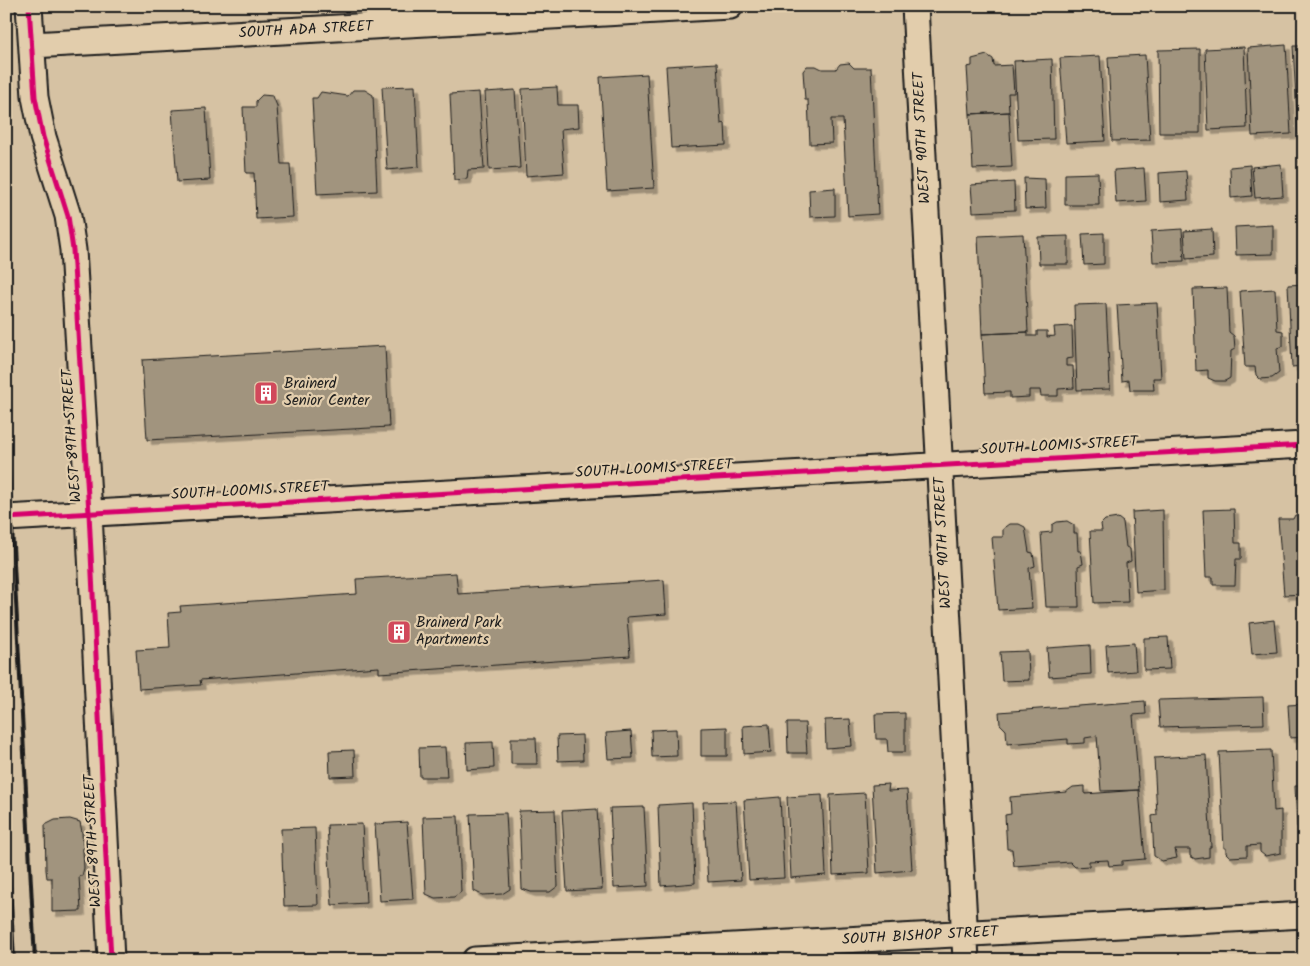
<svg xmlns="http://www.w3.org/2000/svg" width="1310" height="966" font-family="Kalam,sans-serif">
  <defs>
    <filter id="shadow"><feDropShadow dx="4.5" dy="4.5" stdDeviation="0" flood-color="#0004"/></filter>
  </defs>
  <rect width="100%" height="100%" fill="#d6c2a3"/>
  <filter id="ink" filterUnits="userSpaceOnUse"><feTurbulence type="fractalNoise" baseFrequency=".02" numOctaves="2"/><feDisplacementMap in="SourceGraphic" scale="10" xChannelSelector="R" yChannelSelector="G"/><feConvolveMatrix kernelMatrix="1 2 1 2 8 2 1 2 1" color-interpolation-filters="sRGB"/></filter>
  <g filter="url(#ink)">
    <path fill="#a1947e" stroke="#1c1c1c" filter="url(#shadow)" d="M1286 45 1291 134 1252 136 1248 48Z
      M1293 46H1304V134L1298 135Z
      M1244 47 1247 128 1208 130 1205 49Z
      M1200 49V133H1159L1158 50Z
      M987 55 993 59 994 66 1012 65 1014 93H1008L1009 112 970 114 967 67 972 66V59Z
      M1145 55 1150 140 1112 141 1108 57Z
      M1100 56 1105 141 1066 143 1060 58Z
      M1052 59 1054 139 1018 140 1014 61Z
      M717 63 721 124 725 123 726 145 671 148 666 66Z
      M849 63 854 68H871L878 214 848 216 843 119H831L832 143 810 144 808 100H805L803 71 807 66H816L822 69H836L840 64Z
      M647 74 654 188 607 191 600 77Z
      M415 86 419 167 387 170 382 87Z
      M557 87 558 105H578L579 127 561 129 564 173 526 176 522 89Z
      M353 90H365L373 95 377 191 317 194 312 98H317L321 92 348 96Z
      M515 90 520 168 489 170 485 92Z
      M479 92 484 169 468 170 467 179 454 180 450 94Z
      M262 95 273 96 277 106 281 164H290L293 217 256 219 254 173H246L243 107H256V101Z
      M206 108 210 180 177 182 172 110Z
      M1009 112 1012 167 973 169 970 114Z
      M1299 160H1304V190H1301Z
      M1281 164 1283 196 1255 198 1252 167Z
      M1250 165 1252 196 1231 198 1230 167Z
      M1144 168 1146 201 1116 203 1114 170Z
      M1186 171 1188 200 1160 202 1159 173Z
      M1098 173 1099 205H1065V174Z
      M1024 178 1045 179 1046 208 1025 209Z
      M1014 182 1015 210 973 212 971 185Z
      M835 188V216L810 217 809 190Z
      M1299 224H1304V252H1300Z
      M1273 225V254L1236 255 1235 227Z
      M1182 229 1184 261 1153 262 1151 231Z
      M1212 229 1213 257 1186 259 1184 231Z
      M1104 233V264L1084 265 1082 234Z
      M1023 234 1028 332 982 334 978 236Z
      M1068 236V264H1039L1038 237Z
      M1304 284V374L1302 366 1292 367 1288 285Z
      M1227 288 1229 332 1234 336 1235 349 1231 351 1230 378 1225 381H1215L1208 378V370L1196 371 1193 289Z
      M1275 289 1277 330 1283 331V346L1277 348 1279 373 1272 378 1260 379 1256 375 1255 367H1245L1240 291Z
      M1157 303 1161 378H1153L1154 390H1130L1129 380 1122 381 1117 305Z
      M1106 304 1110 389 1077 390 1074 305Z
      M1072 326 1073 358 1066 359V366H1073L1074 388 1058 389V396H1041L1040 390H1029V397L1010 398V392L985 393 982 334 1028 332V336H1037V331H1047V337L1055 336 1054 327Z
      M385 346 389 427 147 440 142 360Z
      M1234 509 1235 543H1241V559H1236L1235 585H1213V577H1206L1203 510Z
      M1163 510 1164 590 1136 592 1132 512Z
      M1295 515 1304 516V594L1284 595 1278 519H1293Z
      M1118 518 1123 522 1126 547 1130 549 1131 561 1126 563 1128 602 1094 603 1090 531H1102L1101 524 1105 520Z
      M1067 521 1074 525V533H1077L1078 551H1081L1083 564 1078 566 1079 607H1046L1041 533 1052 532V525L1057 522Z
      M1010 524H1019L1025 527 1029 552 1033 553 1035 566 1029 568 1032 608 998 610 992 537H1003V529Z
      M456 573 458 594 664 580 666 614 627 617 630 656 379 673V667L200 680 201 685 139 689 136 650 170 648 168 613 181 612 180 606 357 594 356 579Z
      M1274 620 1277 652 1252 654 1249 623Z
      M1168 637 1170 669 1144 670V638Z
      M1134 643 1136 671 1108 673 1106 645Z
      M1090 645 1091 674 1049 677 1047 648Z
      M1028 651 1029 680 1002 681 1000 652Z
      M1263 697 1264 724 1160 727 1158 700Z
      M1145 701 1146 714 1133 715 1139 790 1101 791 1097 736 1085 738V743L1068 744V739L1007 744 1006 730 1000 724 999 712Z
      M1304 704V737L1290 738 1288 705Z
      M905 713V752H888L887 739H876L875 714Z
      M850 719 852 746 826 748 825 720Z
      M787 723H805L807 753H788Z
      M769 724 771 752 744 754 743 726Z
      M727 727V756H701V728Z
      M676 729 677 756 652 757 651 730Z
      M631 731 633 758 608 759 606 733Z
      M582 735 583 760 558 761 557 736Z
      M511 738H536L537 764H511Z
      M493 742 494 768 467 770 466 743Z
      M445 747 447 777H420L419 748Z
      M354 750 355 776 330 777 329 751Z
      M1271 750 1274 811 1281 810V853L1265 856 1260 852V845L1247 846V856L1230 857 1226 853V848H1224L1219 752Z
      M1206 755 1211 847H1209V857L1195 859 1190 856V849H1175L1177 858 1162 861 1154 856 1152 816 1157 815 1154 758Z
      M889 784 888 791 907 790 912 870 877 873 872 785Z
      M1085 786V794L1139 790 1145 859 1122 861V865L1109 866 1108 860 1089 861V866L1075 867 1070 862 1014 866 1012 849H1007L1005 815 1011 814 1010 797 1066 792 1073 787Z
      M1295 786H1304V826L1297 827Z
      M865 793 869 873 833 875 830 795Z
      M822 795 826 875 791 878 787 797Z
      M780 797 784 878 749 880 744 800Z
      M736 801 741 880 708 882 703 802Z
      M692 803 695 883 661 886 658 805Z
      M644 807 648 886 614 888 610 808Z
      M597 809 602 889 567 891 562 811Z
      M555 810 558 886 550 892H531L522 889 519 811Z
      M506 813 510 889 502 894 482 895 474 891 470 814Z
      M458 816 461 892 454 897 435 898 426 894 423 817Z
      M70 819 80 822 82 832 84 868 82 876H79L81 911 52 912V878H47L46 870 45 825 55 820Z
      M407 822 413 899 380 901 375 824Z
      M362 824 366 903 332 905 327 825Z
      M315 828 318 905 284 906 281 829Z"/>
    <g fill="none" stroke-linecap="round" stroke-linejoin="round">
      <g stroke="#1c1c1c" stroke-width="29">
        <path id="minor" d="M29 6 35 97 43 137 68 216 73 250 89 513 111 960
          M915 6 966 960
          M32 45 730 6
          M6 518 1304 445
          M475 960 1304 915"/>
      </g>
      <use href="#minor" stroke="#e2cdac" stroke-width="25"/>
      <path stroke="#1c1c1c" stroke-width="4" d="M6 413 35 960
        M6 810 14 960"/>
      <g stroke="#e2cdac" stroke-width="8">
        <path id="cycleway" d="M29 6 35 97 43 137 68 216 73 250 89 513 111 960
          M6 518 1304 445"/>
      </g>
      <use href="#cycleway" stroke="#d6006c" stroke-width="5"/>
    </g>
  </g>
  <defs>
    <g id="building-square" transform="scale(1.25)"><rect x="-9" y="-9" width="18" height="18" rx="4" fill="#d1495b" stroke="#e2cdac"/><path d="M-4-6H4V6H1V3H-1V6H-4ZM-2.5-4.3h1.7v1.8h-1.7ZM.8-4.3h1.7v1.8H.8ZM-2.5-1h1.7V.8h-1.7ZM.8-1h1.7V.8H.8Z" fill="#fff"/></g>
  </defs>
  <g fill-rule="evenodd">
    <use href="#building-square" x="266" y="393"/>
    <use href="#building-square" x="399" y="632"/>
  </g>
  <g text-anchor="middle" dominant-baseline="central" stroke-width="4.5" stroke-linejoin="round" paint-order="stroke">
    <g font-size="15" fill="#1c1c1c" stroke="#e2cdac">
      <text transform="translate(306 30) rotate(-3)">SOUTH ADA STREET</text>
      <text transform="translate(922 138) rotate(-93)">WEST 90TH STREET</text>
      <text transform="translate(72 436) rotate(-94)">WEST 89TH STREET</text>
      <text transform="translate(1059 446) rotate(-3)">SOUTH LOOMIS STREET</text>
      <text transform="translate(654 469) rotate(-3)">SOUTH LOOMIS STREET</text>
      <text transform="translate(250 491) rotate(-3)">SOUTH LOOMIS STREET</text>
      <text transform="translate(943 543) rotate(-93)">WEST 90TH STREET</text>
      <text transform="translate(93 841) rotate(-93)">WEST 89TH STREET</text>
      <text transform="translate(920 936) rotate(-3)">SOUTH BISHOP STREET</text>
    </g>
    <g font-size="15" fill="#1c1c1c" stroke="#e2cdac" text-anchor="start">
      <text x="284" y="384">Brainerd<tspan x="284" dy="17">Senior Center</tspan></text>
      <text x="416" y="623">Brainerd Park<tspan x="416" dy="17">Apartments</tspan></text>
    </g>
  </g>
  <rect width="1310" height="966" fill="none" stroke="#e2cdac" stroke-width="25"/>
  <rect x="12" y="12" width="1285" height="941" fill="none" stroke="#1c1c1c" stroke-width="2" filter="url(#ink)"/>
</svg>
